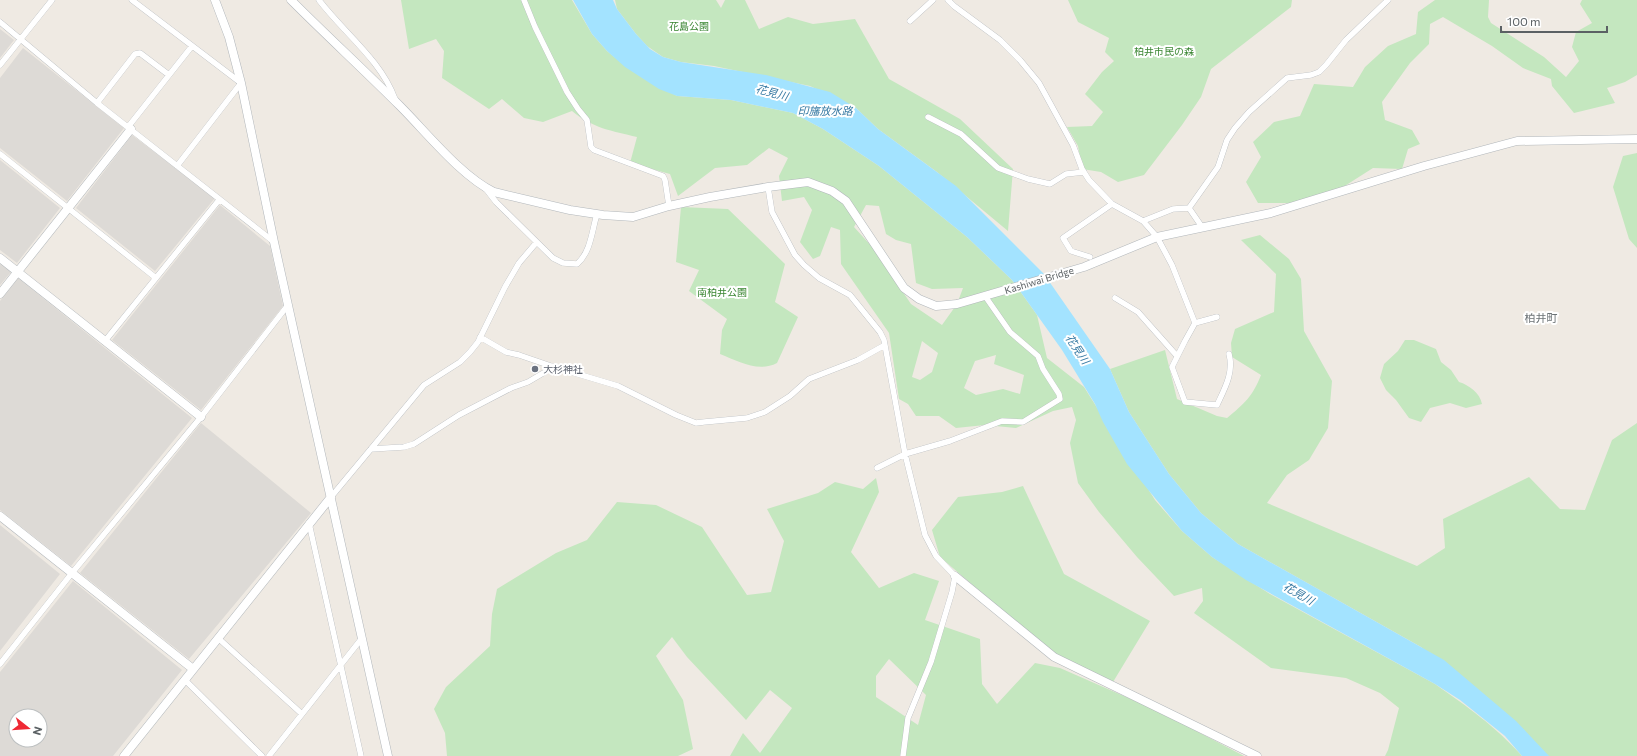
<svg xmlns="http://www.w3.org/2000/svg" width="1637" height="756" font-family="Commissioner,'Noto Sans JP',sans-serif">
  <rect width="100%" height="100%" fill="#efeae3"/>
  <path fill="#dddad6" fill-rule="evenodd" d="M0 29 14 40 0 58Z
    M23 48 124 128 67 201 0 148V78Z
    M132 135 215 198 155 271 76 208Z
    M0 160 60 208 17 263 0 250Z
    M220 205 270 246 283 306 201 410 112 340Z
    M0 264 11 272 0 285Z
    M18 278 192 418 71 566 0 510V301Z
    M201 423 311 513 189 659 80 573Z
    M0 525 60 574 0 651Z
    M73 581 182 670 113 756H0V672ZM16 716H40V740H16Z"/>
  <path fill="#c4e7bf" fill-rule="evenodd" d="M401 0H572L592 34 607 51 632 71 677 96 731 100 793 113 823 129 879 166 967 237 1012 280 1037 315 1047 358 1084 387 1155 500 1182 531 1212 557 1270 594 1435 684C1469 708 1494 725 1522 756H1385L1388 750 1399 708 1380 693 1346 678 1271 668 1194 613 1203 601 1202 588 1174 596 1137 557 1099 512 1078 483 1070 443 1076 420 1072 407 1053 411 1016 428 985 425 956 428 939 416H916L908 404 899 399 889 333 841 264 840 230 831 227 820 256 813 259 800 242 812 210 804 197 782 201 779 176 788 158 769 148 747 165 715 168 678 196 670 174 630 163 637 137C612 131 592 128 572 111L543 122 524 118 502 99 489 109 442 78 444 51 436 39 409 49ZM866 205 879 206 886 234 896 240 911 244 916 283 932 289 963 288 957 304 942 325 911 304 874 249 854 227ZM922 341 938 353 932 372 920 380 912 377ZM996 355 994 364 1024 375 1020 394 1003 389 976 395 964 388 975 361Z
    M615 0H716L721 8 725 0H745L759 29 788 17 813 24 855 19 889 79 960 119 1013 169 1008 231 937 172 878 129 856 108 810 86 714 66 681 62 663 57 647 46 636 34 617 9Z
    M1068 0H1292L1291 7 1211 69 1201 97 1182 125 1144 175 1118 182 1101 172 1082 169 1078 146 1067 127 1092 126 1103 112 1085 94 1102 72 1114 61 1105 52 1109 38 1078 22Z
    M1435 0H1489L1488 17 1491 23 1544 57 1566 77 1579 61 1572 47 1576 32 1592 23 1580 4 1582 0H1637V75L1625 82 1607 88 1615 103 1574 113 1552 86 1551 79 1523 68 1492 46 1443 17 1430 24 1429 44 1410 63 1382 102 1385 120 1412 130 1420 144 1408 149 1402 169 1373 168 1318 203H1258L1246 182 1261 157 1253 142 1274 122 1300 116 1314 84 1353 87 1365 67 1388 46 1416 34 1418 12Z
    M1637 153V248L1629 239 1613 187 1623 156Z
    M681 207 728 209 785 264 775 302 798 317 777 363C758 373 738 361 720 354L722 330 727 319 689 291 699 270 676 262Z
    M1260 235 1289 259 1301 279 1304 331 1332 381 1328 428 1309 460 1287 475 1267 503 1417 566 1445 548 1443 519 1529 477 1560 509 1585 510 1612 440 1637 423V756H1546L1421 647 1238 544 1201 513 1169 474 1129 412 1110 369 1165 350 1177 399 1217 416 1227 418C1244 404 1253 396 1261 375L1232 357 1231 343 1235 329 1274 312 1276 274 1241 240Z
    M1405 340H1414L1436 349 1441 362 1451 370 1459 382C1469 385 1480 393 1482 404L1466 408 1450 403 1430 408 1421 422 1409 418 1396 400 1386 390 1380 378 1384 364 1398 351Z
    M876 478 879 492 851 552 879 588 914 573 939 581 925 620 980 639 982 684 997 704 1035 663 1060 668 1158 711 1244 756H730L743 733 760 753 792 708 770 690 746 720 687 657 672 637 656 656 683 700 693 749 678 756H447L445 733 434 709 446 687 490 646 492 614 497 589 556 553 587 540 617 502 656 505 702 527 747 595 771 592 784 541 767 509 818 493 835 482 863 489ZM889 659 926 695 918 725 876 697V676Z
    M1023 486 1064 574 1150 621 1113 682 1050 651 940 557 932 530 958 497 1002 492Z"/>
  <path fill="#a3e3ff" d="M573 0H613L617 9 636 34 650 49 663 57 681 62 766 75 830 92 856 108 878 129 956 186 1044 274 1110 369 1129 412 1169 474 1201 513 1238 544 1444 660 1516 721 1549 756H1522L1505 736 1460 700 1435 684 1246 580 1212 557 1182 531 1127 464 1103 422 1095 404 1062 350 1012 280 967 237 879 166 823 129 793 113 731 100 677 96 659 89 625 67 607 51 592 34Z"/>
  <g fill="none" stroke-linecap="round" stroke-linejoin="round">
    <g stroke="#b1b5b9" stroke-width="6">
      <path id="street" d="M132 0 241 83 177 166
        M319 0C344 33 381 60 395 99
        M524 0 535 27 567 92 578 109 587 120 591 147 594 150 663 176 665 180 669 206
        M948 0 954 6 1000 40 1020 60 1039 83 1073 145 1082 169 1089 180 1112 204 1143 221 1157 237 1172 265 1195 323 1185 341 1172 367 1185 402 1217 405C1225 388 1234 372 1229 354
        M910 21 933 0
        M0 22 97 103 274 242
        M0 65 52 0
        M97 103 135 54 140 53 169 75
        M928 117 961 134 998 168 1028 179 1050 184 1066 174 1084 172
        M128 127 192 46
        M0 154 156 278
        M768 187 772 212 795 255 804 265 819 278 850 295 880 332 884 340 905 454 925 535 936 556 955 576 952 592 931 662 908 718 903 756
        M486 189 496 202 553 258 563 263 577 264C591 252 592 230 597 214
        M1189 208 1218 167 1227 140 1235 128 1249 112 1287 78 1311 75 1319 72 1326 65 1346 40 1388 0
        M1143 221 1173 209 1189 208 1202 227
        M1090 257 1071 251 1063 238 1112 204
        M1115 298 1138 312 1177 356
        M1195 323 1217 317
        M480 337 506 352 519 355 551 366
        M105 341 219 200
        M371 449 404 447 414 444 459 415 511 388 528 382 545 372 551 366 618 386 676 415 696 423 704 422 747 418 765 412 790 396 809 379 858 360 885 345
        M877 468 905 454 950 441 1002 421 1023 422 1060 399 1059 394 1043 369 1038 356 1010 332 985 296
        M331 497 424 385 460 362 470 352 478 342 505 287 519 263 536 243
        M309 523 361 756
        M218 638 302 714
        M0 664 72 573 201 417 288 305
        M185 680 262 756
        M269 756 362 638"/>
    </g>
    <g stroke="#b2b7bb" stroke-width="9">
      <path id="secondary" d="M215 0 229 37 241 83 274 242 388 756
        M291 0C327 36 364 70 400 106 427 133 461 176 494 192L570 210 603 215 633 217 669 206 710 197 768 187 808 182 832 191 846 201 904 288 919 299 936 306 957 304 1084 267 1157 237 1271 213 1424 166 1517 141 1637 139
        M0 258 201 417
        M0 294 131 129
        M0 516 193 669
        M955 576 1054 657 1257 756
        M124 756 331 497"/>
    </g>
    <use href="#street" stroke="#fff" stroke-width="5.5"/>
    <use href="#secondary" stroke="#fff" stroke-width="8"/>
  </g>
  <circle fill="#6b7280" stroke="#fff" stroke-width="1.5" cx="535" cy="369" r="4"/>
  <g text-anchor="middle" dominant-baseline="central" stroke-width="4" stroke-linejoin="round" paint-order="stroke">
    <g font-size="10" fill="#398531" stroke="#fff">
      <text x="689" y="26">花島公園</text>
      <text x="1164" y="51">柏井市民の森</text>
      <text x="722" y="292">南柏井公園</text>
    </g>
    <g font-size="10" fill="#5b6164" stroke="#fff">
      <text transform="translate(1039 280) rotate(-17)">Kashiwai Bridge</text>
    </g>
    <g font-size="10" fill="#5b616d" stroke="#fff" text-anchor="start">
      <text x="543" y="369">大杉神社</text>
    </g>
    <g font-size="11" font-style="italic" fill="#377aa3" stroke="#fff">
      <text transform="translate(772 92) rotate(15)">花見川</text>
      <text x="825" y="110">印旛放水路</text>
      <text transform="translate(1078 349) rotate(56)">花見川</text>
      <text transform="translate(1299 593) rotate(30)">花見川</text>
    </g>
    <g font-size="11" fill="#6c7376" stroke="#fff">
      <text x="1541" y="317">柏井町</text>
    </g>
  </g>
  <g transform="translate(28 728) rotate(107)"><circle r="19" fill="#ffffff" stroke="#bdc0c1"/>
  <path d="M0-3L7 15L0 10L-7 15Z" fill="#ef2934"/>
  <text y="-6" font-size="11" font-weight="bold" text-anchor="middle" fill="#5b6164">N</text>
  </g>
  <path d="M1501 26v6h106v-6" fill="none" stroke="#5b6164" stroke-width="2"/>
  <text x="1507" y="26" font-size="12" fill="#5b6164" stroke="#ffffff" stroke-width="3" paint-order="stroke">100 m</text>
</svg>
